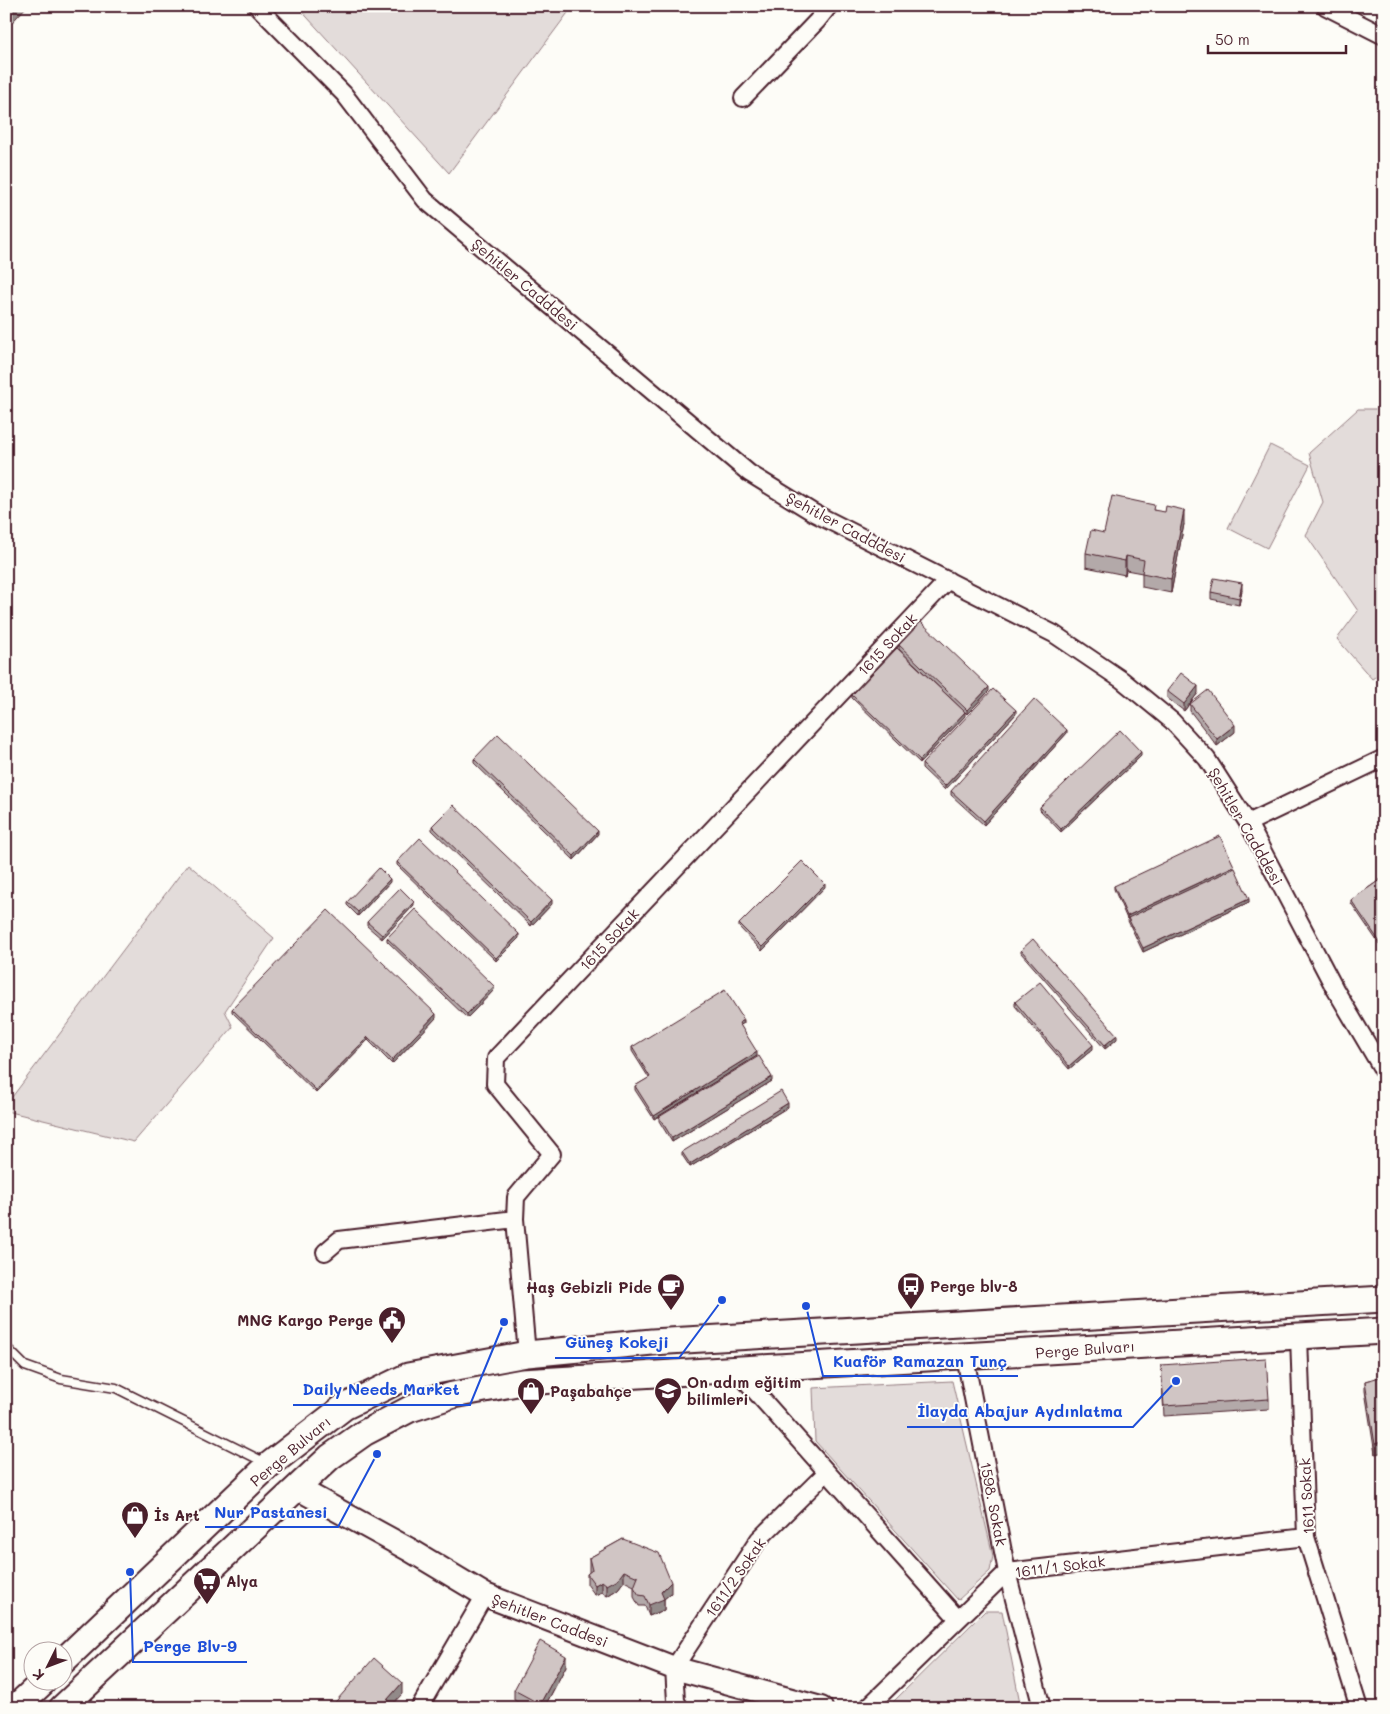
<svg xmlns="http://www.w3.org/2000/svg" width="1390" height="1714" font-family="Mali,sans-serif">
  <rect width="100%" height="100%" fill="#fdfcf7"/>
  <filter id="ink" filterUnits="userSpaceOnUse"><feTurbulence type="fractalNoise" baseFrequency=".02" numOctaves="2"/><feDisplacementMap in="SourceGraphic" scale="10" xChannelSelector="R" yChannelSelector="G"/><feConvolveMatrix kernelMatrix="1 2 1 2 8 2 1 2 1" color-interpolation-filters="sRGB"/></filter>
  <g filter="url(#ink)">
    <path fill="#e3dcda" stroke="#967e82" d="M297 6H573L449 173Z
      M1358 409H1384V671L1372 679 1337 639 1358 611 1306 535 1323 502 1309 453Z
      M1270 445 1310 465 1267 548 1228 528Z
      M188 864 274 938 225 1011 233 1027 134 1142 6 1111V1105Z
      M952 1381 993 1556 990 1571 958 1600 815 1441 813 1388Z
      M985 1611H1002L1021 1708H901L890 1705Z"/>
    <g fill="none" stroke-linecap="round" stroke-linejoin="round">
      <g stroke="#4a1f2b" stroke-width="11">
        <path id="lane" d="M6 1347 25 1366 61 1379 116 1388 266 1463"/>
      </g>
      <g stroke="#4a1f2b" stroke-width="20">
        <path id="street" d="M257 6 344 94 425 200 749 473 814 513 1054 634 1122 680 1172 721 1207 759 1248 823 1335 989 1384 1072
          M1325 6 1384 36
          M743 98 817 21 829 6
          M1248 823 1384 758
          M325 1252 339 1240 515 1219
          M1299 1336 1306 1537 1359 1708
          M527 1354 515 1219 516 1197 552 1154 495 1084 496 1058 948 580
          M965 1357 1007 1572 1042 1708
          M737 1371 958 1619
          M419 1708 485 1595
          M680 1708 676 1701 674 1668 759 1539 827 1472
          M867 1708 1007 1572 1306 1537"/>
      </g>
      <g stroke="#4a1f2b" stroke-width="26">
        <path id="secondary" d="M297 1488 410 1550 485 1595 674 1668 821 1708"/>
      </g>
      <g stroke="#4a1f2b" stroke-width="29">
        <path id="primary" d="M62 1662 269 1465 344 1407 408 1376 527 1354 652 1342 1384 1299
          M15 1708 43 1682
          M62 1708 330 1457 364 1433 410 1409 453 1395 522 1382 1384 1331"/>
      </g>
      <use href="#lane" stroke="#fdfcf7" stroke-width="8"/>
      <use href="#street" stroke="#fdfcf7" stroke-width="16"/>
      <use href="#secondary" stroke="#fdfcf7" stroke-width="22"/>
      <use href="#primary" stroke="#fdfcf7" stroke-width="25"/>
    </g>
    <path fill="#b3a9a9" stroke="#4a1f2b" d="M1154 510 1184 524 1171 593 1142 587V573L1126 570 1125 575 1086 567V553L1104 533Z
      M1242 590 1239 605 1211 599V592Z
      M899 645 989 691 967 714 899 649Z
      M1167 691 1198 693 1184 711 1167 698Z
      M852 695 965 716 920 763 852 698Z
      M1190 704 1235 732 1217 746 1190 711Z
      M1016 714 945 790 922 768V764Z
      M1067 733 984 825 951 795V791Z
      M1141 756 1061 832 1040 810V807Z
      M474 759 598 834 574 860 474 763Z
      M432 826 552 904 531 926 432 830Z
      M397 862 519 938 496 961 397 865Z
      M1234 869 1249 902 1143 952 1128 921V919H1127L1114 889V886Z
      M1384 877V951L1351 903V900Z
      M390 882 358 916 347 905V902Z
      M825 887 762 951 739 927V924Z
      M414 905 382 939 367 926V922Z
      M387 938 494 990 467 1018 387 941Z
      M1021 950 1117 1039 1105 1049 1021 953Z
      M1015 1002 1093 1049 1069 1069 1015 1006Z
      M232 1009 436 1018 392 1064 368 1040 316 1093 232 1012Z
      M744 1023 740 1025 757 1056 654 1119 635 1090V1086L649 1078 632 1051V1047Z
      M772 1081 672 1142 659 1121V1117Z
      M788 1107 690 1167 682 1155V1152Z
      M1161 1365 1269 1399V1409L1164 1416Z
      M1384 1376 1375 1454 1365 1391V1381Z
      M623 1539 671 1593 664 1599V1610L649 1616 645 1606H639L634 1597V1586L624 1581 618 1589 607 1596 602 1592 595 1595 587 1584V1574L589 1572V1558Z
      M566 1666 544 1708H528L514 1700V1690Z"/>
    <path fill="#928a89" stroke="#4a1f2b" d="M17 6H27L6 29V18Z
      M1184 510V524L1171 593V579Z
      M1126 556V570L1125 575V561Z
      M1242 583V590L1239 605V598Z
      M1198 686V693L1184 711V704Z
      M989 687V691L967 714V710Z
      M1016 710V714L945 790V786Z
      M965 712V716L920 763V760Z
      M1235 725V732L1217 746V739Z
      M1067 730V733L984 825V821Z
      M1141 752V756L1061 832V829Z
      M598 831V834L574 860V856Z
      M1234 866V870L1127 919V916Z
      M390 879V882L358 916V912Z
      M825 884V887L762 951V947Z
      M1249 899V902L1143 952V948Z
      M552 900V904L531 926V922Z
      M414 902V905L382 939V935Z
      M519 934V938L496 961V958Z
      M494 986V990L467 1018V1014Z
      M436 1014V1018L392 1064V1060Z
      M744 1020V1023L739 1026V1023Z
      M1117 1035V1039L1105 1049V1045Z
      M368 1037V1040L316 1093V1090Z
      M1093 1045V1049L1069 1069V1066Z
      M757 1052V1056L654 1119V1116Z
      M772 1077V1081L672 1142V1138Z
      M788 1103V1107L690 1167V1164Z
      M1384 1441V1452L1375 1454V1444Z
      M624 1571V1581L618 1589 607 1596V1585Z
      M602 1581V1592L595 1595V1585Z
      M671 1582V1593L664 1599V1610L649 1616V1605Z
      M566 1656V1666L544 1708H540V1704Z
      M402 1683V1694L389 1708H380Z"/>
    <path fill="#d0c5c4" stroke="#4a1f2b" d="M6 6H17L6 18Z
      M1112 496 1154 505 1153 510 1165 512 1166 506 1184 510 1171 579 1142 573 1144 560 1126 556 1125 561 1086 553 1091 530 1104 533Z
      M1214 578 1242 583 1239 598 1211 592Z
      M921 622 989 687 967 710 899 645Z
      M897 648 965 712 920 760 852 695Z
      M1181 673 1198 686 1184 704 1167 691Z
      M993 689 1016 710 945 786 922 764Z
      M1208 690 1235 725 1217 739 1190 704Z
      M1034 699 1067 730 984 821 951 791Z
      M1120 730 1141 752 1061 829 1040 807Z
      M498 734 598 831 574 856 474 759Z
      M453 805 552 900 531 922 432 826Z
      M1220 836 1234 866 1127 916 1114 886Z
      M420 838 519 934 496 958 397 862Z
      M802 861 825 884 762 947 739 924Z
      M379 868 390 879 358 912 347 902Z
      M1235 868 1249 899 1143 948 1128 918Z
      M1384 877V948L1351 900Z
      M400 888 414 902 382 935 367 922Z
      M415 909 494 986 467 1014 387 938Z
      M328 910 436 1014 392 1060 368 1037 316 1090 232 1009Z
      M1033 939 1117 1035 1105 1045 1021 950Z
      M1040 982 1093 1045 1069 1066 1015 1002Z
      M725 990 744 1020 739 1023 757 1052 654 1116 635 1086 650 1077 632 1047Z
      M759 1056 772 1077 672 1138 659 1117Z
      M781 1091 788 1103 690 1164 682 1152Z
      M1266 1358 1269 1399 1164 1406 1161 1365Z
      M1384 1376V1441L1375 1444 1365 1381Z
      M623 1539 659 1553 671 1582 661 1592 664 1599 649 1605 645 1596 639 1595 634 1587 638 1577 624 1571 618 1579 607 1585 602 1581 595 1585 587 1574 592 1570 589 1558Z
      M540 1641 566 1656 540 1704 514 1690Z
      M374 1658 402 1683 380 1708H330Z"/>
  </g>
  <defs>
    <g id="bus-pin" transform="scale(1.4375)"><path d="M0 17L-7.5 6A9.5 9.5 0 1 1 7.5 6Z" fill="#4a1f2b" stroke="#fdfcf7"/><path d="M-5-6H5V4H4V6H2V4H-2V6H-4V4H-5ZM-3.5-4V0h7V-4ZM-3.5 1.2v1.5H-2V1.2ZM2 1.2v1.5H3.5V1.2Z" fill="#fff"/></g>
    <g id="cafe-pin" transform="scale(1.4375)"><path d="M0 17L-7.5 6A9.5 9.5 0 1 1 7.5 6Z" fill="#4a1f2b" stroke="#fdfcf7"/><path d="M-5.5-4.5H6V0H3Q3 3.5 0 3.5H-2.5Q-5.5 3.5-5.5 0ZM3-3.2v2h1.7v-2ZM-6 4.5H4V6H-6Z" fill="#fff"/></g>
    <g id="civic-pin" transform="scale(1.4375)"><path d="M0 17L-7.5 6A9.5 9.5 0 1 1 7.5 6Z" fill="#4a1f2b" stroke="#fdfcf7"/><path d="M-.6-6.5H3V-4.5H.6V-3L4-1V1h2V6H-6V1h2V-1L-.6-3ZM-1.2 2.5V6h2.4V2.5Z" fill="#fff"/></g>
    <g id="shop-pin" transform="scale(1.4375)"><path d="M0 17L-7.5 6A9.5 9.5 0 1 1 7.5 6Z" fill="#4a1f2b" stroke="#fdfcf7"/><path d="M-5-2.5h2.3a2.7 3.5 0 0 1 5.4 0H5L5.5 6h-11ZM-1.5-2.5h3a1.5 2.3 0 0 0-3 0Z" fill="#fff"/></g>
    <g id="school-pin" transform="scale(1.4375)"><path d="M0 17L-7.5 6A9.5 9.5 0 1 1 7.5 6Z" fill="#4a1f2b" stroke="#fdfcf7"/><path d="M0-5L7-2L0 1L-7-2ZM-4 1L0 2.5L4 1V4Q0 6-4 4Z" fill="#fff"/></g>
    <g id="supermarket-pin" transform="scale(1.4375)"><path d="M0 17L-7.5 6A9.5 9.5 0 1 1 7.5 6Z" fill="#4a1f2b" stroke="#fdfcf7"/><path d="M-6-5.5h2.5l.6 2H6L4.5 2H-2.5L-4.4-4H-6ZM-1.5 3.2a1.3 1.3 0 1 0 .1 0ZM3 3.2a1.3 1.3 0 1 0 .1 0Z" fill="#fff"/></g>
  </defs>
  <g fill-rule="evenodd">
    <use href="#bus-pin" x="911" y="1286"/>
    <use href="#cafe-pin" x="671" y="1287"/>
    <use href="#civic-pin" x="392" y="1320"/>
    <use href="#shop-pin" x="531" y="1391"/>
    <use href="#school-pin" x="668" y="1391"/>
    <use href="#shop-pin" x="135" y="1515"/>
    <use href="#supermarket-pin" x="207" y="1581"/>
  </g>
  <g text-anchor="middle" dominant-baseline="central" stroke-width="4" stroke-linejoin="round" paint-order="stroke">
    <g font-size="15" fill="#4a1f2b" stroke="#fdfcf7">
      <text transform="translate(525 284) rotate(40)">Şehitler Cadddesi</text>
      <text transform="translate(846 527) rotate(28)">Şehitler Cadddesi</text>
      <text transform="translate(887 644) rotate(-47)">1615 Sokak</text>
      <text transform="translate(1246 826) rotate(60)">Şehitler Cadddesi</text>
      <text transform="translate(609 939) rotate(-47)">1615 Sokak</text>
      <text transform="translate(1085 1349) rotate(-4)">Perge Bulvarı</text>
      <text transform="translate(290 1451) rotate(-40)">Perge Bulvarı</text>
      <text transform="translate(1306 1496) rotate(-93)">1611 Sokak</text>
      <text transform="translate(994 1504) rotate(79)">1598. Sokak</text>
      <text transform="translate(1060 1566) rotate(-7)">1611/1 Sokak</text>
      <text transform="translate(735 1577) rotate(-55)">1611/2 Sokak</text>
      <text transform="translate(550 1620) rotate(21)">Şehitler Caddesi</text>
    </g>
    <g font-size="15" font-weight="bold" fill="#4a1f2b" stroke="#fdfcf7" text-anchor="start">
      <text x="930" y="1286">Perge blv-8</text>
      <text x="652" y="1287" text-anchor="end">Haş Gebizli Pide</text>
      <text x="373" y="1320" text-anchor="end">MNG Kargo Perge</text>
      <text x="687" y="1382">On adım eğitim<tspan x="687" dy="17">bilimleri</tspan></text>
      <text x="550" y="1391">Paşabahçe</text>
      <text x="154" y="1515">İs Art</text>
      <text x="226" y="1581">Alya</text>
    </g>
  </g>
  <path fill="none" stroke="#1d4ed8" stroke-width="2" d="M722 1300L679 1358H555M806 1306L823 1376H1018M504 1322L470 1405H293M1176 1381L1133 1427H907M377 1454L338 1527H205M130 1572L133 1662H247"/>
  <g fill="#1d4ed8" stroke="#fdfcf7" stroke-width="2">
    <circle cx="722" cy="1300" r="5"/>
    <circle cx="806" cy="1306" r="5"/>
    <circle cx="504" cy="1322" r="5"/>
    <circle cx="1176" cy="1381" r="5"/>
    <circle cx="377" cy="1454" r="5"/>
    <circle cx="130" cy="1572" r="5"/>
  </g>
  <g font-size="16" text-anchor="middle" font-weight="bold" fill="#1d4ed8" stroke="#fdfcf7" stroke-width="4" stroke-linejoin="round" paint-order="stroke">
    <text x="617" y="1348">Güneş Kokeji</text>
    <text x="920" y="1367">Kuaför Ramazan Tunç</text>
    <text x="381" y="1395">Daily Needs Market</text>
    <text x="1020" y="1417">İlayda Abajur Aydınlatma</text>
    <text x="271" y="1518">Nur Pastanesi</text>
    <text x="190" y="1652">Perge Blv-9</text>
  </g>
  <rect width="1390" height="1714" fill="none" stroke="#fdfcf7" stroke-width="25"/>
  <rect x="12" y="12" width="1365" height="1689" fill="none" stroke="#4a1f2b" stroke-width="2" filter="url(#ink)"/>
  <g transform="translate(48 1666) rotate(228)"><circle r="24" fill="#fdfcf7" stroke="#b5a4a5"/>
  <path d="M0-4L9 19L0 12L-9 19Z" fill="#4a1f2b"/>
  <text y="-8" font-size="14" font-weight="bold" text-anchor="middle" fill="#4a1f2b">K</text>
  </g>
  <path d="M1208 45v8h138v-8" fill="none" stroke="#4a1f2b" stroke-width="2.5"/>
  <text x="1215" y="45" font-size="15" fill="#4a1f2b" stroke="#fdfcf7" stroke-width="4" paint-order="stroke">50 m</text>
</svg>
